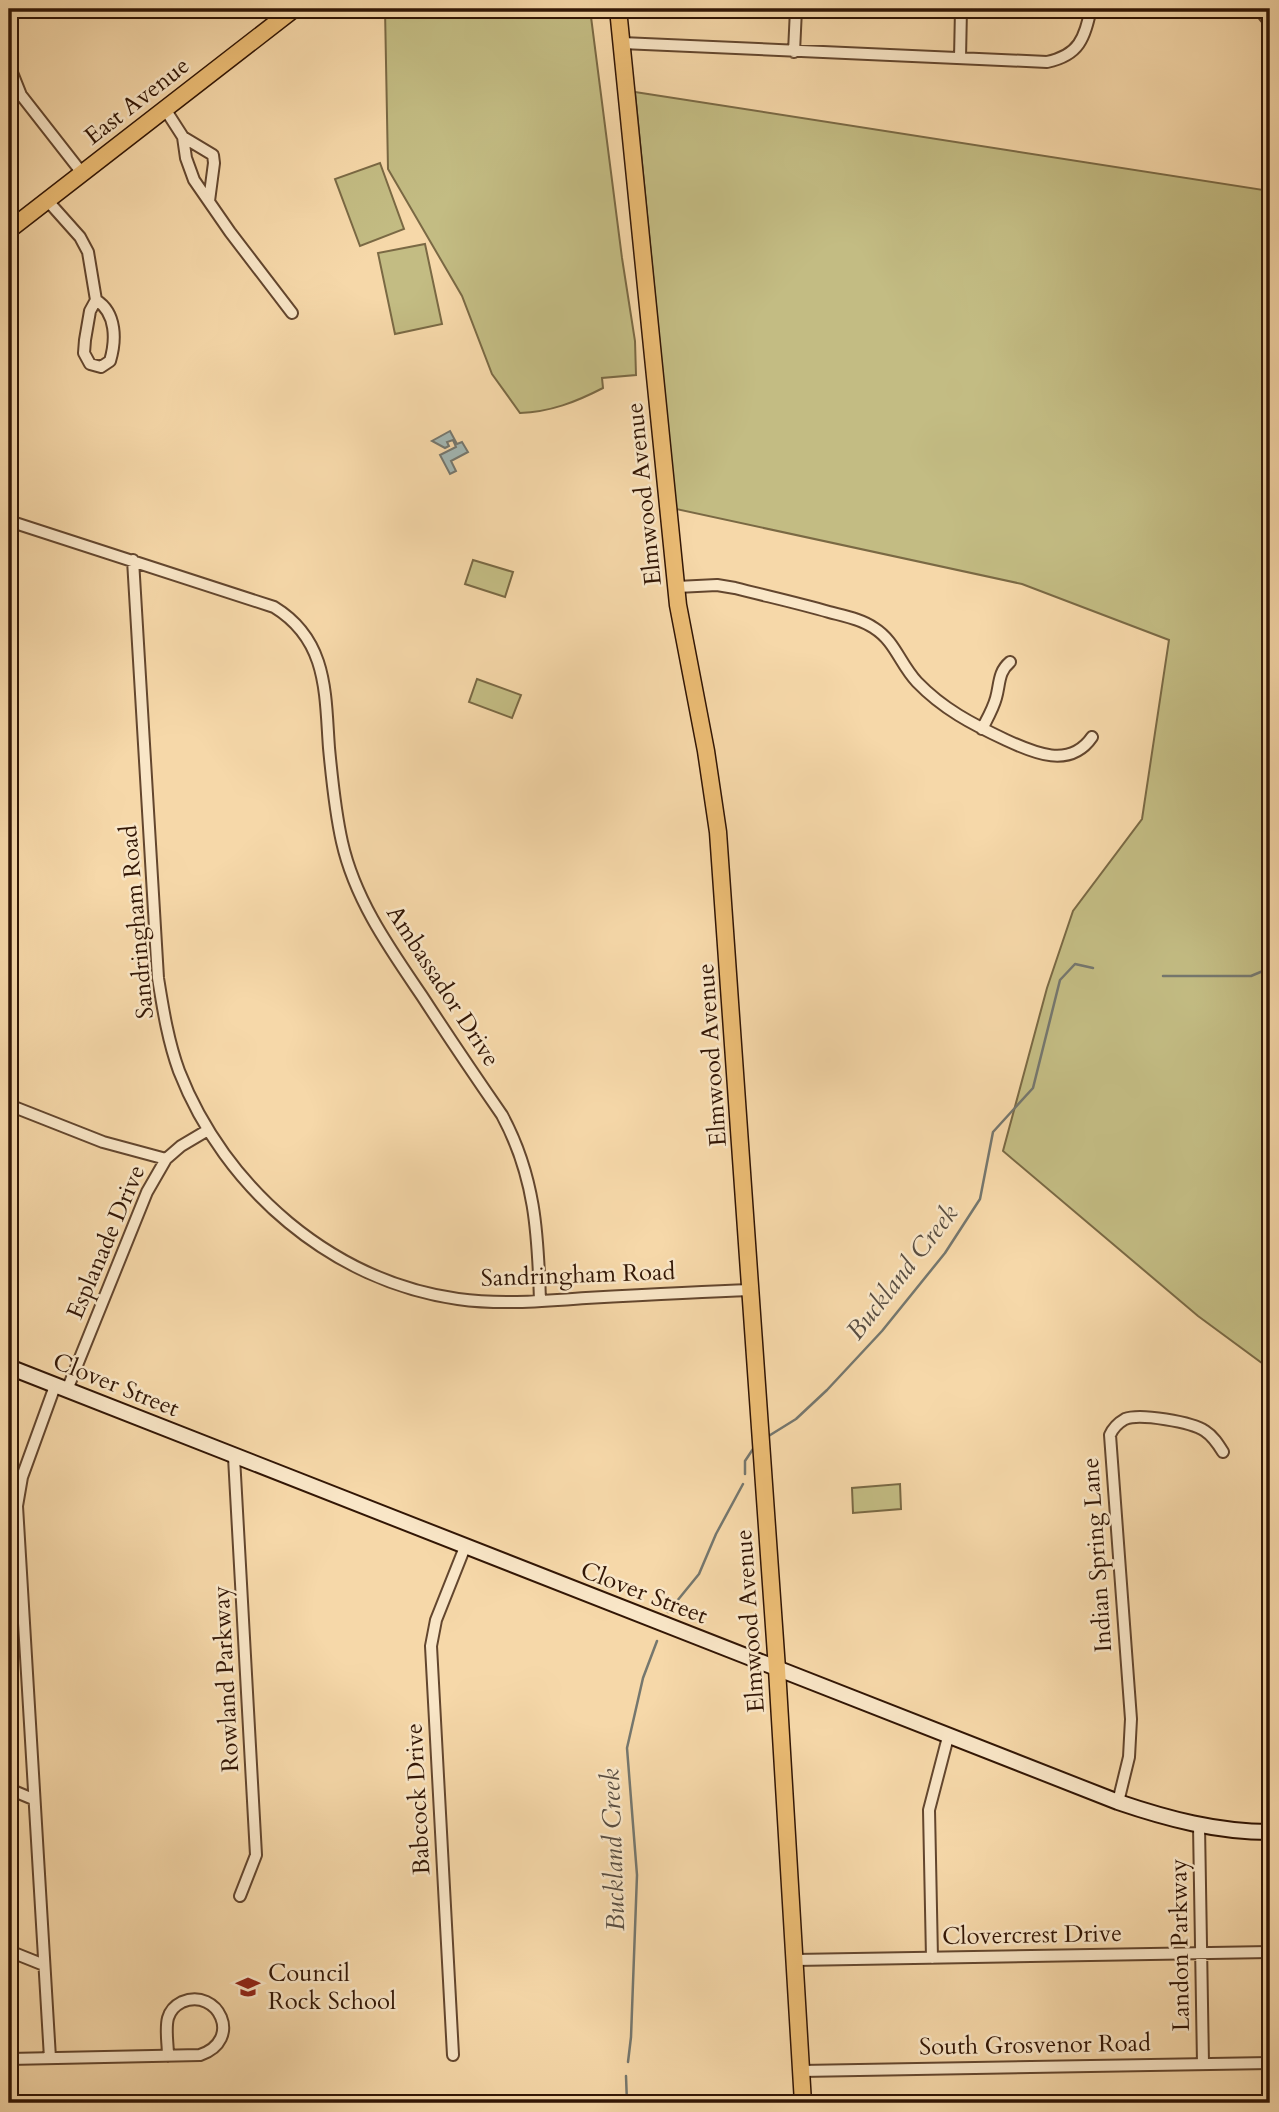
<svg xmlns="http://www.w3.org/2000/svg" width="1279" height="2112" font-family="Cardo,serif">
  <rect width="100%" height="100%" fill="#f6d8a9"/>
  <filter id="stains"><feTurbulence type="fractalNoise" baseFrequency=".00286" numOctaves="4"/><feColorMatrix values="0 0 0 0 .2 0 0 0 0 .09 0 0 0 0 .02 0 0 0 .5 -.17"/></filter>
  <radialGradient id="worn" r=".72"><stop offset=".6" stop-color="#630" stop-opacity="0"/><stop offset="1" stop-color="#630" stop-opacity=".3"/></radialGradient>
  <path fill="#c3bc83" stroke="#7a6944" stroke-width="2" d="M385 9H590L622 258 635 341 636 375 602 378 603 388C576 402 550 412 520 413L492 374 462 296 388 169Z
    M635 92 1270 191V1369L1198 1316 1003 1151 1047 988 1073 911 1142 819 1169 640 1022 584 676 509Z
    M380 163 404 229 360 246 335 179Z
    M425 244 442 324 395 334 378 253Z
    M473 560 513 572 505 597 465 584Z
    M477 679 521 695 512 718 469 702Z
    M900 1484 901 1509 853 1513 852 1488Z"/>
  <path fill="#a2b7b4" stroke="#75776e" stroke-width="2" d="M450 431 457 444 462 442 468 452 451 461 456 471 450 474 440 455 456 447 453 440 447 442 449 446 445 448 432 441Z"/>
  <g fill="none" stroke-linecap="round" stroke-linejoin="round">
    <path stroke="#75776e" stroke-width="2.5" d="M1163 976H1251L1270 968
      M767 1437 796 1419 827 1390 882 1331 945 1253 980 1199 993 1132 1033 1088 1060 980 1075 964 1093 968
      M745 1474V1461L753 1449
      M668 1612 699 1574 716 1534 743 1484
      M628 2062 631 2037 637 1875 627 1748 643 1678 657 1641
      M626 2076 627 2103"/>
    <g stroke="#63462e" stroke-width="14">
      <path id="street" d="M1259 9 1270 23
        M622 43 1047 62C1080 55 1084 38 1091 9
        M794 52 796 9
        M960 58 961 9
        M9 65 21 95 82 173
        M165 109 183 137 186 158 194 180 230 232 292 313
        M183 137 213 155 214 163 209 201
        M47 200 80 237 88 252 96 300 90 311 85 340 84 353 90 364 101 367 110 361C116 341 117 313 96 300
        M9 521 274 607C328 640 325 693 329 748 332 780 335 811 342 842 355 900 390 949 422 996 448 1036 475 1076 502 1115 535 1176 538 1233 540 1301
        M133 560 158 978C163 1009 168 1041 179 1071 225 1189 332 1281 458 1299 500 1305 544 1301 586 1298 641 1295 696 1292 751 1290
        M677 587 717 585 735 588C766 596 798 603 829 612 844 616 861 619 874 628 895 641 900 664 917 682 943 709 972 724 1006 740 1034 753 1070 769 1092 737
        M982 729C987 719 993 709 996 698 1000 684 998 672 1010 662
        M9 1105 103 1142 166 1159
        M67 1390 147 1192 166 1159 181 1146 208 1130
        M234 1457 256 1855 240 1896
        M9 1789 33 1799
        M1118 1802 1129 1757 1131 1719 1110 1435C1113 1428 1118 1423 1125 1419 1140 1413 1192 1422 1205 1431 1213 1436 1218 1444 1223 1452
        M1199 1826 1203 2063
        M9 1951 44 1965
        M932 1958 929 1810 948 1737
        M795 1960 1270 1952
        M453 2055 431 1646 436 1620 465 1547
        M50 2058 17 1506 22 1477 55 1386
        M9 2059 200 2055C244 2040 218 1987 182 2002 176 2005 170 2011 168 2018 165 2029 168 2044 168 2056
        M801 2071 1270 2063"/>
    </g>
    <g stroke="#321605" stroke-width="18">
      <path id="secondary" d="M9 1367 1118 1802C1168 1819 1217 1832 1270 1832"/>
    </g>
    <g stroke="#321605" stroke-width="19">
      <path id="primary" d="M618 9 678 605 706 751 718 832 777 1669 803 2103
        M9 230 294 9"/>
    </g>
    <use href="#street" stroke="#f9e6c7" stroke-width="10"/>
    <use href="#secondary" stroke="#f9e6c7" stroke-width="14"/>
    <use href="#primary" stroke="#ebbc74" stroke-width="16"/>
  </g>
  <defs>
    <g id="school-bare" transform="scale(1.89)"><path d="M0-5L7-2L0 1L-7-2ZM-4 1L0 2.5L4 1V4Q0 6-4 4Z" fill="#8f2418" stroke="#f9e6c7" stroke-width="2.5" paint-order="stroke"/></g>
  </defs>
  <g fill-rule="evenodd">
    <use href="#school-bare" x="248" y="1987"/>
  </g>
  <g text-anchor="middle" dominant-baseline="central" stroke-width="5" stroke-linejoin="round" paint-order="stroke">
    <g font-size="24" fill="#321605" stroke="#f9e6c7">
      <text transform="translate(137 101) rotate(-38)">East Avenue</text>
      <text transform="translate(644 494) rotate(-96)">Elmwood Avenue</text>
      <text transform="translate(137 922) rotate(-95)">Sandringham Road</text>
      <text transform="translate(443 986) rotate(57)">Ambassador Drive</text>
      <text transform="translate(712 1055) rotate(-94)">Elmwood Avenue</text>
      <text transform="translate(106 1242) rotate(-67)">Esplanade Drive</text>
      <text transform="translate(578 1275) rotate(-2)">Sandringham Road</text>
      <text transform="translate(116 1385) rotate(22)">Clover Street</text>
      <text transform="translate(1097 1555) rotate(-94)">Indian Spring Lane</text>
      <text transform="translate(644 1593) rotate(21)">Clover Street</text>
      <text transform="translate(750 1621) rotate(-94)">Elmwood Avenue</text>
      <text transform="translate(226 1679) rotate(-93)">Rowland Parkway</text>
      <text transform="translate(418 1799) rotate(-93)">Babcock Drive</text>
      <text transform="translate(1032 1935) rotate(-1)">Clovercrest Drive</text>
      <text transform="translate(1180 1945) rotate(-91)">Landon Parkway</text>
      <text transform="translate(1035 2045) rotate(-1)">South Grosvenor Road</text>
    </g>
    <g font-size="24" fill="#321605" stroke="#f9e6c7" text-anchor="start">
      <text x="268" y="1973">Council<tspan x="268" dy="28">Rock School</tspan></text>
    </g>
    <g font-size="26" font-style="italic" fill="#594e42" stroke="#f9e6c7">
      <text transform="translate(902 1272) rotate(-52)">Buckland Creek</text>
      <text transform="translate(613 1850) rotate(-92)">Buckland Creek</text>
    </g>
  </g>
  <rect width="1279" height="2112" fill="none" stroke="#f6d8a9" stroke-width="35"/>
  <rect x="10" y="10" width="1258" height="2091" fill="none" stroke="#321605" stroke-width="3.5"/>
  <rect x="18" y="18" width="1244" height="2077" fill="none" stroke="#321605" stroke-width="2"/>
  <rect width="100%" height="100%" filter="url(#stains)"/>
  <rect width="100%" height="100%" fill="url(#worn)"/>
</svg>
